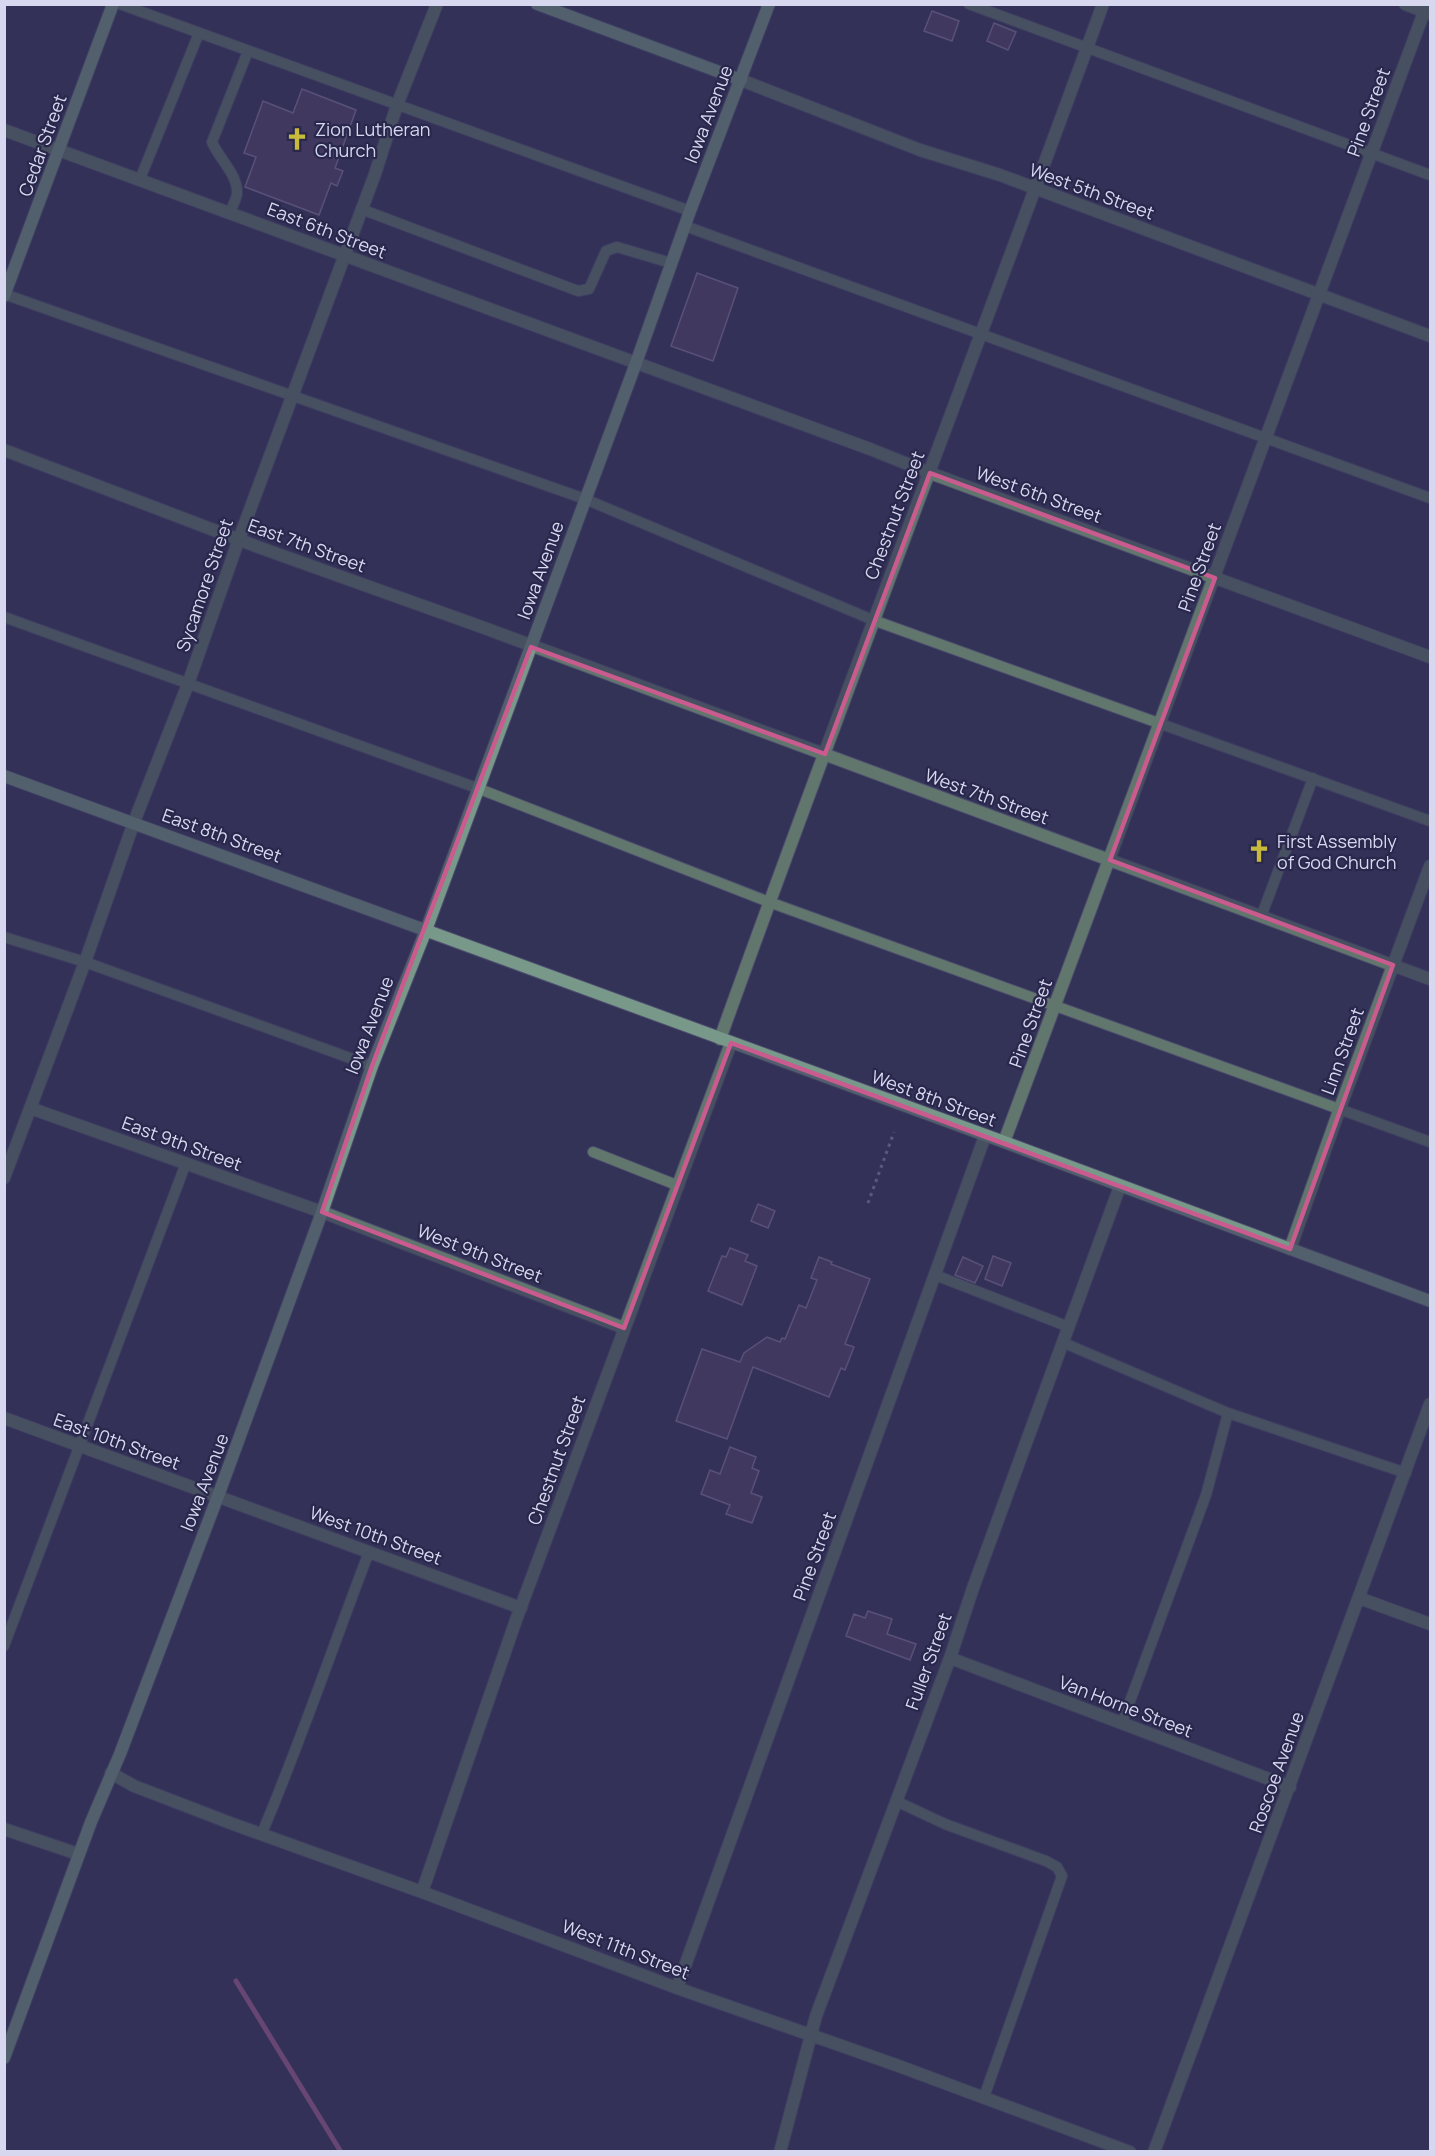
<svg xmlns="http://www.w3.org/2000/svg" width="1435" height="2156" font-family="Manrope,sans-serif">
  <rect width="100%" height="100%" fill="#333257"/>
  <g fill="none" stroke-linecap="round" stroke-linejoin="round">
    <path stroke="#a76197" stroke-width="5" d="M236 1981 341 2152"/>
  </g>
  <path fill="#524268" stroke="#8876a0" stroke-width="1.5" d="M932 11 959 21 952 41 924 31Z
    M994 23 1016 32 1008 50 987 41Z
    M302 89 356 110 335 168 343 171 337 186 331 183 319 215 245 187 256 157 244 153 263 101 293 113Z
    M697 273 738 288 713 361 671 346Z
    M758 1204 775 1211 768 1228 751 1221Z
    M730 1248 748 1255 745 1261 757 1266 742 1305 708 1291 722 1256 726 1257Z
    M993 1256 1011 1263 1002 1286 985 1279Z
    M819 1257 832 1262 831 1264 870 1279 845 1344 854 1347 845 1370 841 1368 829 1397 753 1367 727 1439 676 1421 702 1349 740 1362 744 1353 767 1337 780 1342 782 1338 785 1339 799 1305 806 1308 817 1280 811 1278Z
    M963 1257 983 1266 975 1283 955 1275Z
    M730 1447 756 1457 752 1468 759 1471 751 1493 762 1497 752 1523 726 1514 730 1505 701 1494 710 1470 720 1474Z
    M868 1611 892 1619 887 1634 916 1644 910 1660 846 1636 854 1614 865 1618Z"/>
  <g fill="none" stroke-linecap="round" stroke-linejoin="round">
    <g stroke="#4d4d6f" stroke-width="12">
      <path id="lane" d="M120 4 690 211
        M969 4 1430 175
        M140 179 199 33
        M361 209 578 291 589 289 606 251 617 247 671 263
        M230 213C232 207 236 200 237 194 238 174 219 159 212 142L248 51
        M685 226 1430 498
        M4 294 585 499 873 620 1430 821
        M4 617 477 788 769 902 1430 1142
        M1261 917 1313 778
        M4 937 85 962 372 1066
        M593 1152 679 1186
        M935 1275 1069 1327
        M1064 1343 1228 1413 1406 1473
        M4 1646 186 1163
        M1122 1723 1206 1495 1228 1413
        M896 1801 945 1824 1046 1861 1057 1867 1062 1876 984 2097
        M262 1833C301 1741 333 1646 369 1552"/>
    </g>
    <g stroke="#4d4d6f" stroke-width="14">
      <path id="street" d="M1405 4 1430 14
        M741 80 920 150 1000 175 1430 336
        M4 130 870 449 930 473 1430 657
        M4 450 258 547 479 626 1430 979
        M720 1039C844 693 977 350 1103 4
        M30 1108 322 1212 624 1328
        M1004 1142 1427 4
        M4 1178 85 962 134 822 188 684 239 539 375 174 397 105 437 4
        M1290 1249 1340 1108 1430 866
        M4 1418 521 1608
        M1359 1598 1430 1624
        M950 1658 1290 1787
        M111 1773 134 1786 233 1824 422 1892 677 1988 896 2065 1130 2152
        M4 1829 78 1854
        M422 1892 516 1620 731 1043
        M677 1988 985 1136
        M780 2152 816 2016 950 1658 973 1588 1120 1186
        M1154 2152 1430 1404"/>
    </g>
    <g stroke="#4d4d6f" stroke-width="14">
      <path id="secondary" d="M537 4 741 80
        M4 296 113 4
        M4 776 1004 1142 1430 1301
        M4 2058 91 1822 120 1754 218 1496 322 1212 372 1066 426 930 636 363 690 211 769 4"/>
    </g>
    <path stroke="#8d8dab" stroke-width="3" stroke-dasharray="3 4.5" stroke-linecap="butt" d="M868 1203 894 1132"/>
    <use href="#lane" stroke="#61766c" stroke-width="10"/>
    <use href="#street" stroke="#61766c" stroke-width="12"/>
    <use href="#secondary" stroke="#789989" stroke-width="12"/>
  </g>
  <path d="M0 0H1435V2156H0ZM930 473 1215 578 1110 860 1393 965 1290 1249 731 1043 624 1328 322 1212 372 1066 531 647 825 754Z" fill="#333257" fill-opacity=".55" fill-rule="evenodd"/>
  <path fill="none" stroke="#c95b8f" stroke-width="4.5" stroke-linejoin="round" d="M930 473 1215 578 1110 860 1393 965 1290 1249 731 1043 624 1328 322 1212 372 1066 531 647 825 754Z"/>
  <defs>
    <g id="church-bare" transform="scale(1.8)"><path d="M-1.2-6h2.4v3.5h3.3v2.4h-3.3V6h-2.4V-.1h-3.3v-2.4h3.3Z" fill="#c8bb3b" stroke="#29284c" stroke-width="2.5" paint-order="stroke"/></g>
  </defs>
  <g fill-rule="evenodd">
    <use href="#church-bare" x="297" y="139"/>
    <use href="#church-bare" x="1259" y="851"/>
  </g>
  <g text-anchor="middle" dominant-baseline="central" stroke-width="4.5" stroke-linejoin="round" paint-order="stroke">
    <g font-size="18" fill="#d7d8f0" stroke="#29284c">
      <text transform="translate(1368 112) rotate(-70)">Pine Street</text>
      <text transform="translate(708 114) rotate(-69)">Iowa Avenue</text>
      <text transform="translate(42 145) rotate(-70)">Cedar Street</text>
      <text transform="translate(1092 191) rotate(20)">West 5th Street</text>
      <text transform="translate(327 230) rotate(21)">East 6th Street</text>
      <text transform="translate(1039 494) rotate(20)">West 6th Street</text>
      <text transform="translate(894 515) rotate(-69)">Chestnut Street</text>
      <text transform="translate(307 545) rotate(20)">East 7th Street</text>
      <text transform="translate(1199 567) rotate(-70)">Pine Street</text>
      <text transform="translate(540 570) rotate(-70)">Iowa Avenue</text>
      <text transform="translate(204 585) rotate(-71)">Sycamore Street</text>
      <text transform="translate(987 796) rotate(20)">West 7th Street</text>
      <text transform="translate(222 835) rotate(20)">East 8th Street</text>
      <text transform="translate(1030 1023) rotate(-70)">Pine Street</text>
      <text transform="translate(369 1025) rotate(-69)">Iowa Avenue</text>
      <text transform="translate(1342 1051) rotate(-70)">Linn Street</text>
      <text transform="translate(934 1098) rotate(20)">West 8th Street</text>
      <text transform="translate(182 1143) rotate(20)">East 9th Street</text>
      <text transform="translate(480 1253) rotate(21)">West 9th Street</text>
      <text transform="translate(117 1441) rotate(20)">East 10th Street</text>
      <text transform="translate(556 1460) rotate(-70)">Chestnut Street</text>
      <text transform="translate(204 1482) rotate(-69)">Iowa Avenue</text>
      <text transform="translate(376 1535) rotate(20)">West 10th Street</text>
      <text transform="translate(814 1556) rotate(-70)">Pine Street</text>
      <text transform="translate(928 1661) rotate(-70)">Fuller Street</text>
      <text transform="translate(1126 1706) rotate(21)">Van Horne Street</text>
      <text transform="translate(1276 1772) rotate(-70)">Roscoe Avenue</text>
      <text transform="translate(626 1949) rotate(21)">West 11th Street</text>
    </g>
    <g font-size="18" fill="#d7d8f0" stroke="#29284c" text-anchor="start">
      <text x="315" y="129">Zion Lutheran<tspan x="315" dy="21">Church</tspan></text>
      <text x="1277" y="841">First Assembly<tspan x="1277" dy="21">of God Church</tspan></text>
    </g>
  </g>
  <rect width="1435" height="2156" fill="none" stroke="#d7d8f0" stroke-width="12"/>
</svg>
